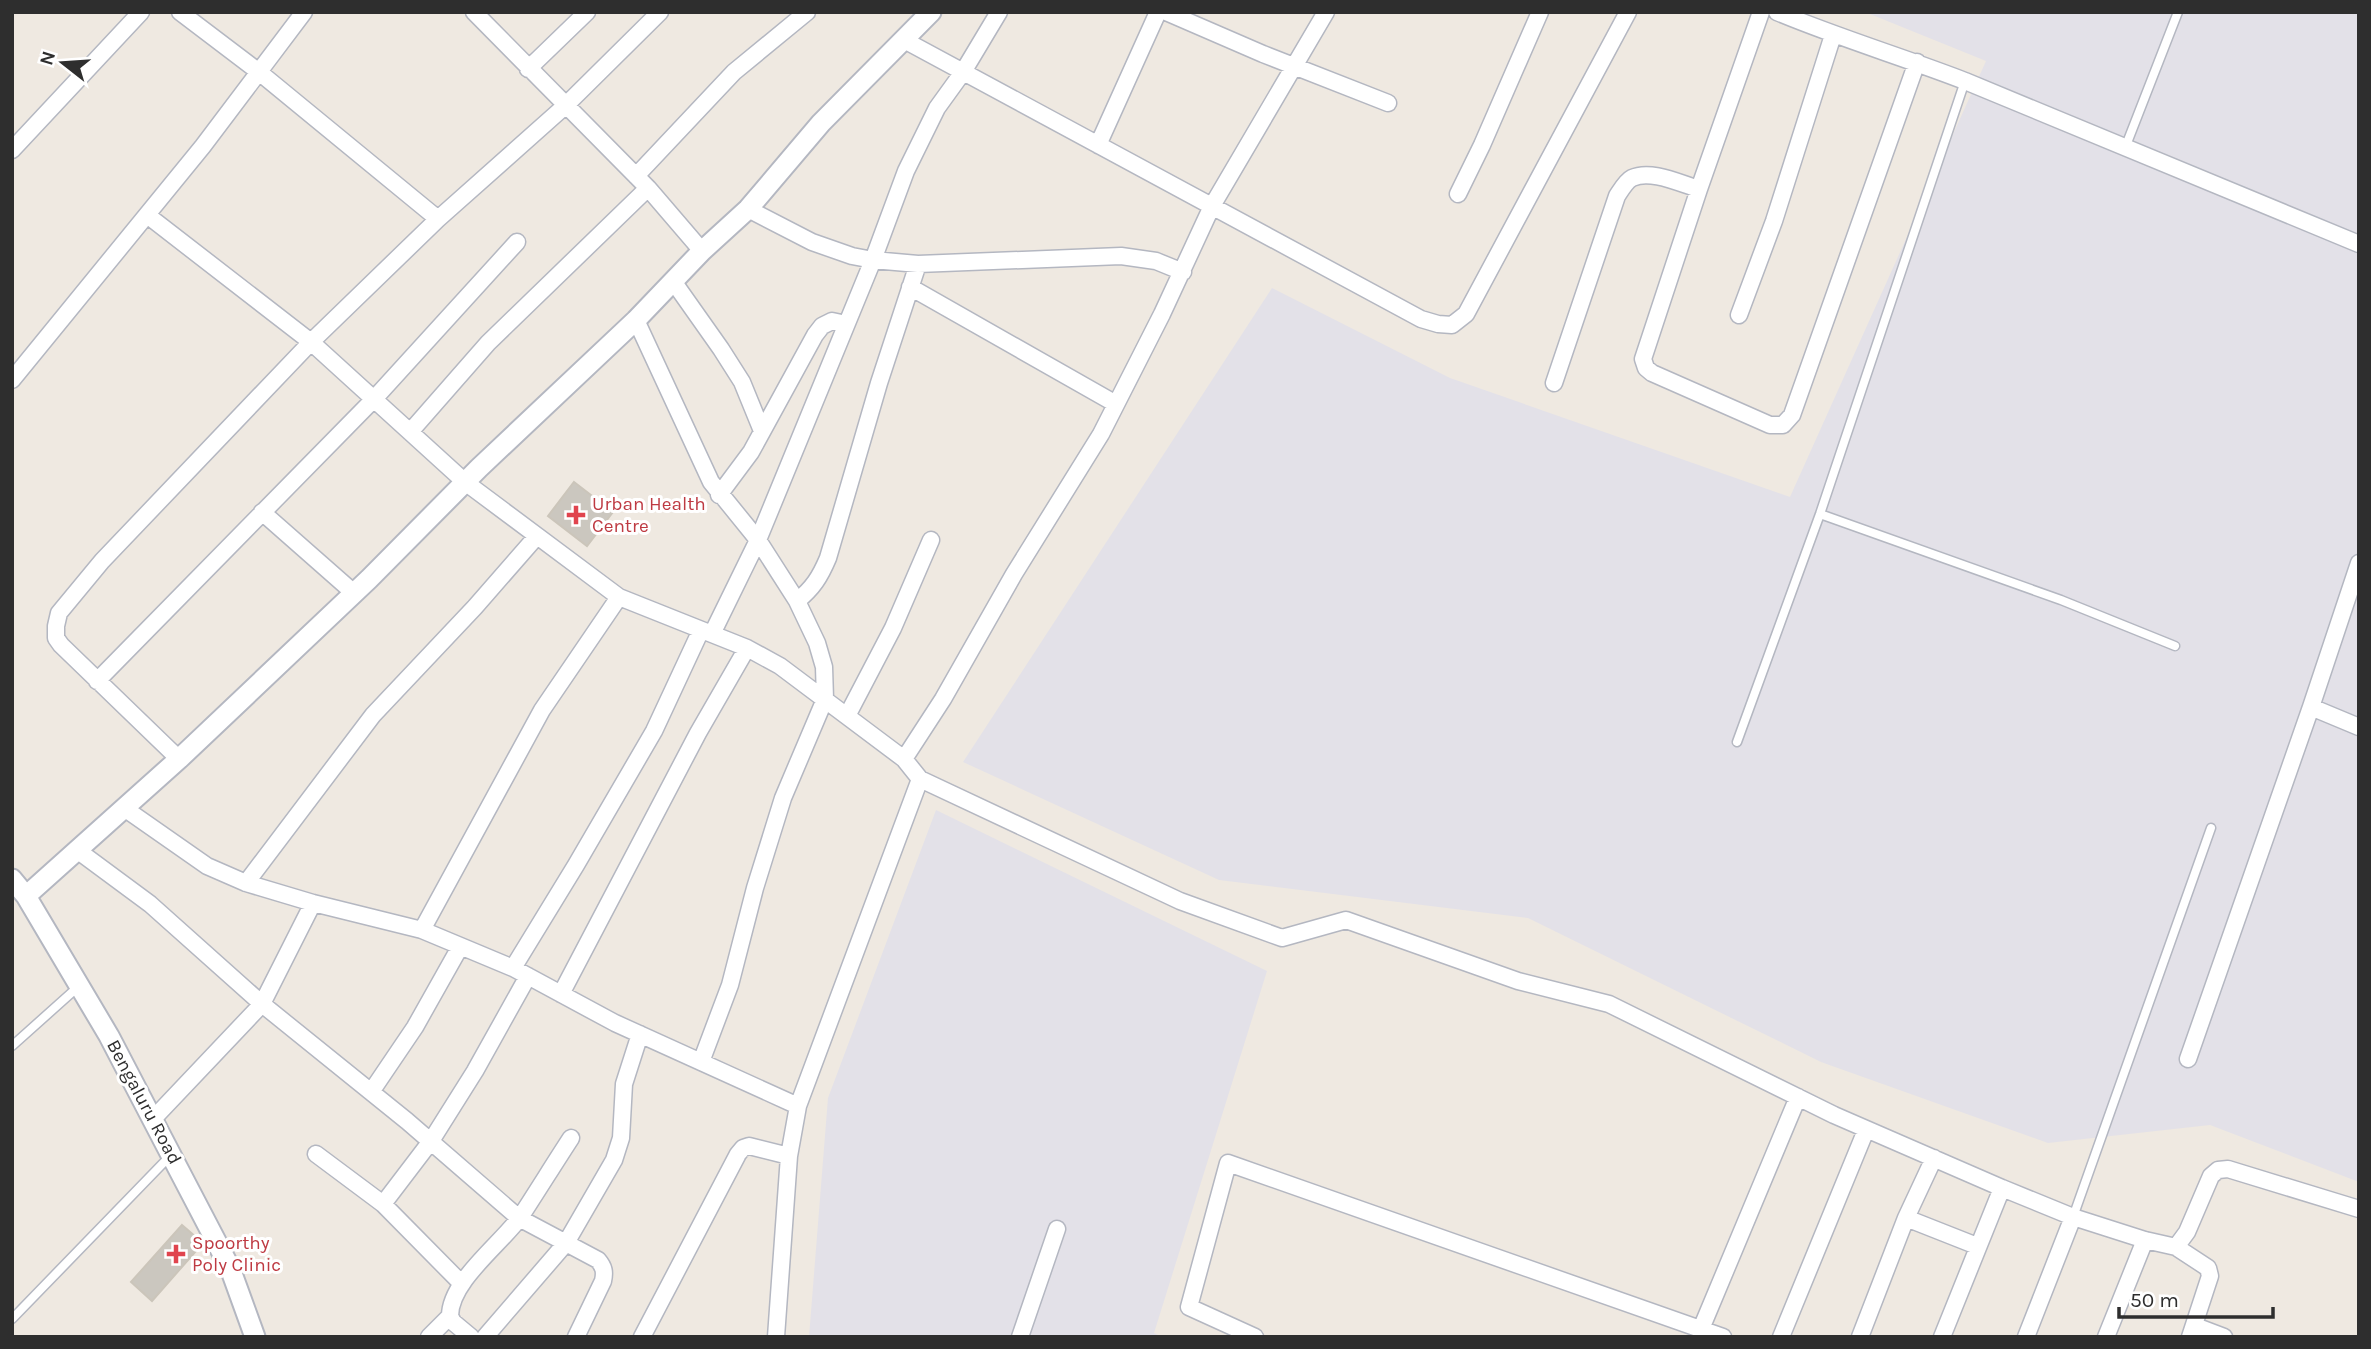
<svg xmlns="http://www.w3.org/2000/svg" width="2371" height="1349" font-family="Karla,sans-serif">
  <rect width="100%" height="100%" fill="#efe9e1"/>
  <path fill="#e3e1e8" d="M1865 12H2359V1182L2210 1125 2048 1143 1821 1062 1528 918 1219 880 963 762 1272 288 1450 378 1790 497 1986 61Z
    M936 810 1267 971 1154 1333 1162 1337H809L828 1098Z"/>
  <path fill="#cbc7bf" stroke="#cbc5ba" stroke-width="2" d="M574 482 613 512 587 546 548 516Z
    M182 1225 203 1243 152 1301 131 1282Z"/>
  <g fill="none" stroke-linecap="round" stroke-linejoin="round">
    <g stroke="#b4b7c1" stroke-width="11">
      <path id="service" d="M2125 148 2178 12
        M1820 514 2061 600 2175 646
        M1737 742 1820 514 1965 81
        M12 1046 79 986
        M2073 1217 2211 828
        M12 1319 171 1155"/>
    </g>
    <g stroke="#b4b7c1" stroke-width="19">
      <path id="minor" d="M180 12 259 72 438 219
        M474 12 648 188 702 251
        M1166 12 1263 54 1388 103
        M1761 12 1699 189 1643 359 1646 368 1652 373 1770 425H1783L1792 415 1917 62
        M1777 12C1839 38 1903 57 1965 81L2359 244
        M904 40 1421 319 1438 324 1452 325 1466 314 1628 12
        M528 69 587 12
        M1098 145 1158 12
        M12 150 141 12
        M636 176 734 72 807 12
        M1458 194 1482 145 1540 12
        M748 209 812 242 852 256 873 260 918 264 1121 256 1156 261 1183 272
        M147 215 311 342 465 482 619 597 747 648 780 666 904 759 920 779 798 1106 789 1156 776 1337
        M673 281 721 349 742 382 762 431
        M910 287 1116 404
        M1739 315 1774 221 1833 35
        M636 320 711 482 758 540 797 601 817 643 824 667 825 699 783 798 755 888 730 985 701 1062
        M12 380 203 146 304 12
        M1554 383 1617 196C1621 190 1626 181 1632 178 1651 169 1681 184 1699 189
        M410 432 488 343 648 188
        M719 495 751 452 815 335 822 326 832 321 846 324
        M262 512 354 593
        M797 601C813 588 820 577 828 558L879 383 918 264
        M712 634 758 540 873 260 906 171 937 108 963 72 999 12
        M97 681 374 399 517 242
        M2311 707 2359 727
        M847 716 893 628 931 540
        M179 759 61 645 56 638V626L59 613 102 561 311 342 438 219 565 106 660 12
        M904 759 943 699 1014 574 1101 434 1162 314 1212 206 1326 12
        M920 779 1180 901 1282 938 1346 920 1518 981 1609 1004 1834 1115 2002 1188 2073 1217 2145 1240 2176 1247 2187 1232 2211 1176 2218 1170 2228 1169 2359 1209
        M124 808 207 866 246 883 313 903 422 930 513 968 615 1023 798 1106
        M77 850 150 904 262 1004 407 1121 519 1218 598 1260C604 1267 605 1272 603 1281L576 1337
        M246 883 373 715 475 607 537 536
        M422 930 542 710 619 597
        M513 968 576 865 654 731 701 630
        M561 994 698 733 747 648
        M2188 1059 2311 707 2359 563
        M371 1092 415 1027 460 947
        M153 1119 262 1004 313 903
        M316 1154 383 1204 462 1284
        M383 1204 431 1141 475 1071 528 976
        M1906 1218 1977 1246
        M2176 1247 2208 1268 2210 1276 2190 1337
        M2195 1326 2224 1337
        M1701 1329 1798 1097
        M429 1337 450 1316
        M471 1337 453 1322 450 1316C450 1281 501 1244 521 1216 538 1190 554 1164 571 1138
        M485 1337 566 1243 614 1160 621 1138 624 1084 640 1034
        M642 1337 738 1154 743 1148 749 1146 789 1156
        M1020 1337 1057 1229
        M1255 1337 1189 1307 1228 1163 1723 1337
        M1781 1337 1866 1130
        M1860 1337 1906 1218 1934 1158
        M1942 1337 2002 1188
        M2026 1337 2073 1217
        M2106 1337 2145 1240"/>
    </g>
    <g stroke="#b4b7c1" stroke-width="23">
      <path id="tertiary" d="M12 879 26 896 109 1036 171 1155 230 1268 255 1337
        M26 896 179 759 369 579 479 468 636 320 702 251 748 209 821 123 931 12"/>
    </g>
    <use href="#service" stroke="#fff" stroke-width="8"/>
    <use href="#minor" stroke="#fff" stroke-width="16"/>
    <use href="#tertiary" stroke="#fff" stroke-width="19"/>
  </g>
  <g fill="#e0444e" stroke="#fff" stroke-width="2.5">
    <path d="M572.5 504.5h7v7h7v7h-7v7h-7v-7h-7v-7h7z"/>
    <path d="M172.5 1243.5h7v7h7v7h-7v7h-7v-7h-7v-7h7z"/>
  </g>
  <g text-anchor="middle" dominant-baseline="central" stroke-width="6" stroke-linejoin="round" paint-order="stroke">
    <g font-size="19" fill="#be3a42" stroke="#fff" text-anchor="start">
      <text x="592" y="504">Urban Health<tspan x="592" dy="22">Centre</tspan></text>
      <text x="192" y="1243">Spoorthy<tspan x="192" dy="22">Poly Clinic</tspan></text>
    </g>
    <g font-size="19" fill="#2e2e2e" stroke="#fff">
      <text transform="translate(144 1102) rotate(62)">Bengaluru Road</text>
    </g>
  </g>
  <rect width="2371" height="1349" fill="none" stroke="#2e2e2e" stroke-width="28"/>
  <g transform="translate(63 63) rotate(287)" stroke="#ffffff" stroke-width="5" paint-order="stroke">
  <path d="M0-5L12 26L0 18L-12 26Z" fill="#2e2e2e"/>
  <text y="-10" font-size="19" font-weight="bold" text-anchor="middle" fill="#2e2e2e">N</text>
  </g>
  <path d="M2119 1307v10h154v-10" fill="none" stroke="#2e2e2e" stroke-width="3.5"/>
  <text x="2130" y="1307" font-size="21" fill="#2e2e2e" stroke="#ffffff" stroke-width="5" paint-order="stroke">50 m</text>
</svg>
